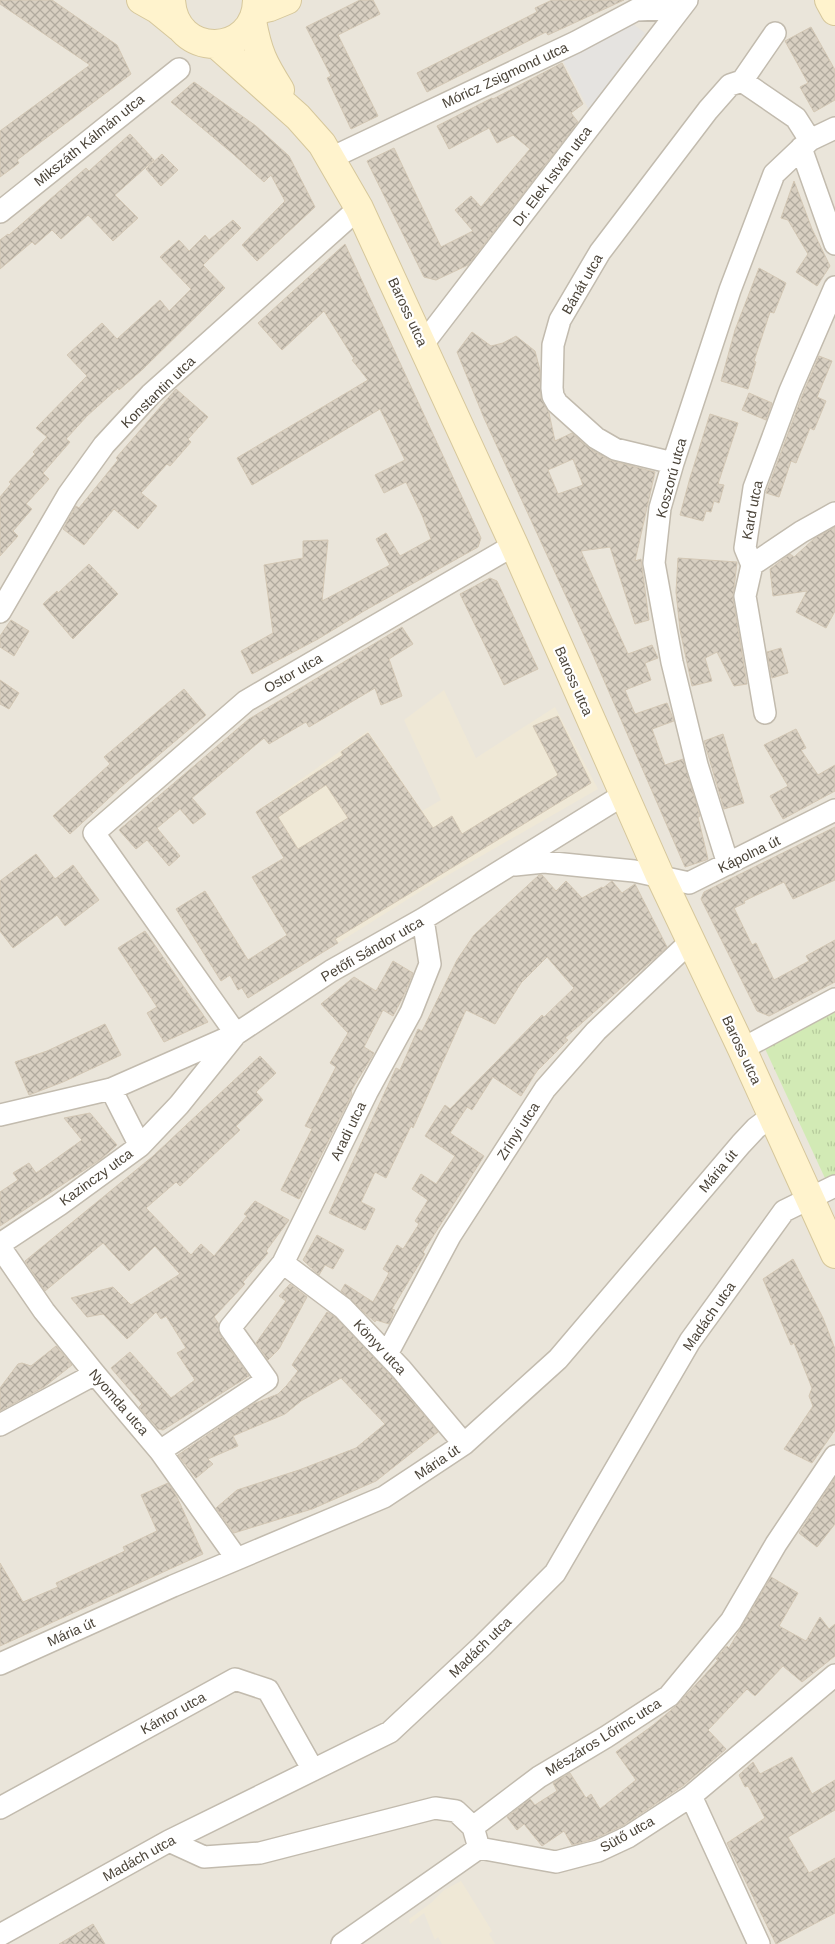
<svg xmlns="http://www.w3.org/2000/svg" width="835" height="1944" font-family="Arial,sans-serif">
  <defs>
    <pattern id="park-tufts" width="24" height="20" patternUnits="userSpaceOnUse" patternTransform="scale(1.25)"><rect width="24" height="20" fill="#d2eab5"/><path d="M3 7l-1-3M5 7V3M7 7l1-3M15 17l-1-3M17 17v-4M19 17l1-3" fill="none" stroke="#b6ca9c"/></pattern>
    <pattern id="building-cross-hatch" width="8" height="8" patternUnits="userSpaceOnUse" patternTransform="scale(1.25)"><rect width="8" height="8" fill="#d8cfc1"/><path d="M0 0l8 8M0 8l8-8" fill="none" stroke="#b1aa9e"/></pattern>
  </defs>
  <rect width="100%" height="100%" fill="#f6f3ec"/>
  <path fill="#eae5da" d="M0 0H835V1944H0Z"/>
  <path fill="#efe8d6" d="M444 690 476 758 555 707 598 789 429 886 338 943 256 812 368 731 422 811 441 800 404 720Z
    M461 1881 492 1931 489 1934 495 1944H442L438 1937 435 1940 424 1913 410 1924 409 1919 431 1903 444 1890Z"/>
  <path fill="url(#park-tufts)" d="M835 999V1186L830 1189 761 1040Z"/>
  <path fill="#e5e3e0" d="M629 21 645 33 589 110 560 55Z"/>
  <path fill="url(#building-cross-hatch)" stroke="#d3c7b4" fill-rule="evenodd" d="M0 0H52L117 45 131 74 17 160 19 163 0 177V131L90 65 0 4Z
    M360 0H373L380 14 338 35 378 116 351 129 327 78 331 76 306 27Z
    M552 0H624L548 35 546 32 427 92 417 73 537 12 535 8Z
    M811 27 835 70V100L814 112 800 87 808 83 785 41Z
    M562 63 583 104 571 113 578 122 468 265 436 280 424 277 367 161 394 148 441 247 473 231 455 210 471 196 481 207 530 149 513 135 497 143 489 128 449 149 437 126 492 98 493 99Z
    M194 82 256 126 289 156 315 207 257 261 242 245 285 201 271 175 264 182 232 153 171 102Z
    M130 134 154 160 115 195 138 218 113 241 88 215 61 239 52 230 35 245 32 242 0 269V240L8 234 9 235 86 168 89 171Z
    M162 154 178 170 161 186 146 169Z
    M794 181 812 229 830 266 817 286 796 272 808 254 788 220 781 218Z
    M233 220 241 228 203 265 225 288 143 369 119 390 118 388 87 416 66 439 70 442 43 473 49 479 26 504 32 509 13 531 18 536 0 556V497L11 484 9 482 35 454 33 452 47 437 36 428 87 376 67 355 102 323 117 339 160 300 169 311 191 289 160 257 179 240 189 251 205 235 209 240Z
    M345 244 481 538 478 547 364 611 318 639 252 674 241 651 273 633 264 565 303 558V541L328 540 322 601 390 565 376 539 386 533 400 556 431 539 422 515 406 482 384 493 375 475 405 460 380 409 252 485 237 458 368 380 352 360 354 359 324 311 282 350 258 323Z
    M759 268 786 283 774 313 770 312 754 361 756 362 748 389 721 381 735 330Z
    M472 332 491 346 503 343 516 336 535 351 540 370 541 398 549 413 555 441 572 433 590 449 609 460 655 472 635 561 641 559 649 620 635 624 610 547 581 551 628 654 652 645 658 658 645 663 651 680 625 690 635 714 667 703 674 721 652 729 665 765 683 759 700 816 698 817 708 859 706 860 685 867 593 655 484 418 457 352ZM573 459 583 485 558 494 548 470Z
    M819 356 832 361 817 397 826 401 814 430 810 428 796 463 791 461 779 497 766 493 802 396Z
    M176 389 208 417 188 439 191 442 170 466 167 464 141 493 157 506 138 529 114 509 84 545 63 529 76 506 79 508 118 460 116 458Z
    M749 393 772 403 766 420 742 410Z
    M710 414 738 423 718 484 724 485 719 503 714 501 711 512 706 511 703 521 680 515 690 478Z
    M835 527V611L826 628 796 612 807 591 773 596 770 569 790 554 794 557 815 538Z
    M678 558 737 562 733 598 747 684 734 686 717 652 705 658 712 681 692 686 680 630 676 592Z
    M89 564 118 594 73 639 43 604 57 591 58 593Z
    M490 578 497 581 538 669 504 685 460 594Z
    M11 620 29 631 14 656 0 647V636Z
    M402 627 413 644 389 659 402 696 381 705 375 688 309 727 306 722 269 744 264 738 192 798 206 814 193 824 180 809 157 828 180 856 169 866 147 840 136 849 119 830 249 719Z
    M781 648 788 673 772 678 767 652Z
    M0 680 19 693 9 709 0 704Z
    M184 689 206 715 121 787 70 834 53 816 110 764 104 757Z
    M558 716 591 783 335 939 338 943 248 998 242 988 238 990 230 975 221 981 176 909 205 891 248 960 287 935 252 877 284 858 256 812 343 755 341 752 368 733 433 828 452 816 462 834 558 775 533 726ZM326 785 348 818 298 849 278 817Z
    M796 729 806 748 801 750 818 775 835 765V791L783 819 770 796 788 786 764 745Z
    M723 734 744 803 724 809 704 741Z
    M835 827V880L793 899 784 882 744 901 745 903 734 908 752 945 756 943 774 980 809 961 806 956 835 940V982L769 1016 757 1011 701 899 704 892Z
    M36 854 55 879 73 865 99 900 65 926 57 915 13 948 0 931V881Z
    M539 875H542L556 891 566 881 582 898 602 887 603 888 612 881 622 893 635 884 667 947 565 1038 568 1040 537 1071 521 1096 493 1077 472 1110 467 1107 450 1133 484 1156 423 1252 425 1254 392 1309 395 1310 389 1324 376 1320 375 1322 341 1291 345 1284 373 1302 389 1273 383 1269 397 1245 403 1249 419 1224 415 1221 428 1200 412 1189 421 1174 436 1184 455 1156 425 1136 445 1105 450 1109 542 1015 544 1017 574 988 547 957 521 983 495 1024 466 1010 413 1128 411 1126 386 1178 375 1172 361 1202 375 1209 365 1230 329 1213 396 1068 400 1070 418 1029 422 1031 457 960 474 935Z
    M145 931 208 1022 164 1042 147 1013 157 1007 118 948Z
    M393 961 413 973 403 997 393 1016 383 1010 364 1047 374 1053 351 1091 352 1094 299 1199 281 1190 312 1129 305 1126 336 1067 330 1063 348 1033 321 1004 354 977 376 991Z
    M105 1024 121 1055 63 1082 29 1095 15 1062 47 1051Z
    M260 1056 276 1073 256 1092 263 1100 236 1126 240 1130 180 1186 176 1182 146 1208 191 1255 201 1244 214 1256 247 1216 244 1214 255 1201 289 1220 266 1251 268 1253 243 1282 245 1284 214 1317 219 1324 218 1328 220 1335 249 1376 163 1430 158 1429 139 1407 142 1404 111 1368 130 1352 171 1398 195 1380 177 1353 186 1348 166 1316 161 1319 156 1312 127 1339 103 1314 87 1317 71 1298 113 1287 131 1305 180 1274 155 1246 129 1271 103 1243 45 1291 25 1261 152 1157Z
    M90 1113 117 1145 101 1159 0 1226V1192L18 1180 13 1173 29 1163 36 1173 82 1140 64 1118Z
    M317 1235 344 1250 333 1269 325 1265 319 1275 303 1260Z
    M793 1259 823 1318 835 1349V1430L812 1463 784 1449 813 1406 809 1396 812 1388 794 1343 791 1345 763 1279Z
    M290 1284 307 1297 279 1349 268 1360 256 1343 286 1301 279 1296Z
    M327 1312 335 1317 392 1377 438 1432 376 1481 312 1509 234 1533 216 1508 237 1490 299 1470 356 1448 385 1424 341 1378 301 1401 285 1414 233 1436 238 1446 208 1459 213 1464 196 1478 178 1455 253 1404 278 1394 287 1385 298 1371 292 1365Z
    M56 1346 72 1365 44 1387 0 1411V1388L18 1364 22 1363 31 1366Z
    M835 1478V1524L817 1547 799 1533Z
    M168 1483 177 1497 203 1554 0 1646V1563L23 1602 58 1587 56 1583 125 1551 123 1547 157 1531 141 1495Z
    M771 1577 798 1593 779 1626 806 1641 820 1617 829 1629 835 1624V1656L802 1682 783 1666 755 1696 747 1689 708 1730 726 1749 684 1785 622 1826 594 1839 572 1845 564 1831 542 1846 524 1824 517 1830 507 1817 530 1799 535 1805 557 1791 553 1783 570 1773 586 1798 591 1794 600 1809 636 1780 616 1752 652 1726 676 1706 712 1667 718 1660 716 1659 727 1646 729 1648Z
    M792 1757 812 1794 835 1780V1810L788 1837 809 1873 835 1858V1913L776 1944 727 1843 765 1818 748 1786 745 1787 739 1775 753 1762 760 1774Z
    M93 1924 105 1944H59Z"/>
  <g fill="none" stroke-linecap="round" stroke-linejoin="round">
    <g stroke="#c2bbae" stroke-width="24">
      <path id="street" d="M742 81 796 118 810 140
        M801 148 835 244
        M331 158 576 42 636 10 681 8
        M0 212 179 69
        M423 344 687 0
        M673 463 615 449 596 438 557 403 553 396 552 388 553 345 560 320 600 252 708 110 730 85 742 81 775 33
        M752 565 801 532 835 513
        M0 612 68 495 104 445 151 394 359 208
        M765 713 745 596 752 565 745 548 754 488 790 391 835 287
        M728 864 697 765 672 662 654 563 660 508 673 463 730 290 774 174 810 140 835 128
        M515 865 544 862 583 866 634 871 689 883 835 810
        M742 1049 835 999
        M0 1115 111 1089 236 1034 331 971 423 919 623 795
        M140 1146 179 1105 236 1034 94 833 246 701 514 545
        M0 1244 59 1205 140 1146 111 1089
        M0 1247 44 1311 95 1374 160 1451 237 1559
        M283 1263 343 1308 401 1369 464 1444
        M387 1354 450 1236 545 1089 596 1031 691 941
        M0 1425 95 1374
        M160 1451 267 1380 230 1328 283 1263 367 1092 411 1012 430 964 423 919
        M0 1664 173 1586 384 1497 464 1444 558 1359 741 1144 756 1128 772 1116
        M691 1796 759 1944
        M0 1808 235 1679 268 1690 313 1770
        M473 1827 539 1777 606 1737 669 1696 731 1621 776 1544 835 1456
        M169 1841 204 1857 260 1853 435 1808 456 1811 473 1827 477 1841
        M0 1935 169 1841 390 1732 482 1646 555 1573 690 1341 784 1211 835 1186
        M342 1944 479 1848 556 1862 598 1851 628 1837 691 1796 835 1675"/>
    </g>
    <g stroke="#d6c79b" stroke-width="30">
      <path id="secondary" d="M141 0 157 9 179 27
        M171 0C174 59 256 58 257 0
        M829 0 835 11
        M256 10 270 7 287 0
        M252 21C258 53 263 63 280 90
        M216 44 298 117 322 144 359 208 514 545 660 876 742 1049 835 1254"/>
    </g>
    <use href="#street" stroke="#fff" stroke-width="21"/>
    <use href="#secondary" stroke="#fff3cd" stroke-width="28"/>
  </g>
  <g text-anchor="middle" dominant-baseline="central" stroke-width="4.5" stroke-linejoin="round" paint-order="stroke">
    <g font-size="14" fill="#4b4439" stroke="#fff">
      <text transform="translate(505 75) rotate(-25)">Móricz Zsigmond utca</text>
      <text transform="translate(89 140) rotate(-39)">Mikszáth Kálmán utca</text>
      <text transform="translate(552 176) rotate(-53)">Dr. Elek István utca</text>
      <text transform="translate(582 284) rotate(-60)">Bánát utca</text>
      <text transform="translate(408 312) rotate(65)">Baross utca</text>
      <text transform="translate(158 392) rotate(-44)">Konstantin utca</text>
      <text transform="translate(671 478) rotate(-75)">Koszorú utca</text>
      <text transform="translate(752 510) rotate(-79)">Kard utca</text>
      <text transform="translate(293 673) rotate(-30)">Ostor utca</text>
      <text transform="translate(574 681) rotate(66)">Baross utca</text>
      <text transform="translate(749 854) rotate(-26)">Kápolna út</text>
      <text transform="translate(372 949) rotate(-30)">Petőfi Sándor utca</text>
      <text transform="translate(742 1050) rotate(65)">Baross utca</text>
      <text transform="translate(348 1131) rotate(-64)">Aradi utca</text>
      <text transform="translate(518 1131) rotate(-57)">Zrínyi utca</text>
      <text transform="translate(718 1171) rotate(-50)">Mária út</text>
      <text transform="translate(96 1177) rotate(-36)">Kazinczy utca</text>
      <text transform="translate(709 1316) rotate(-55)">Madách utca</text>
      <text transform="translate(380 1347) rotate(47)">Könyv utca</text>
      <text transform="translate(119 1402) rotate(49)">Nyomda utca</text>
      <text transform="translate(437 1462) rotate(-34)">Mária út</text>
      <text transform="translate(71 1632) rotate(-24)">Mária út</text>
      <text transform="translate(480 1647) rotate(-44)">Madách utca</text>
      <text transform="translate(173 1713) rotate(-29)">Kántor utca</text>
      <text transform="translate(603 1737) rotate(-32)">Mészáros Lőrinc utca</text>
      <text transform="translate(627 1834) rotate(-29)">Sütő utca</text>
      <text transform="translate(139 1858) rotate(-29)">Madách utca</text>
    </g>
  </g>
</svg>
